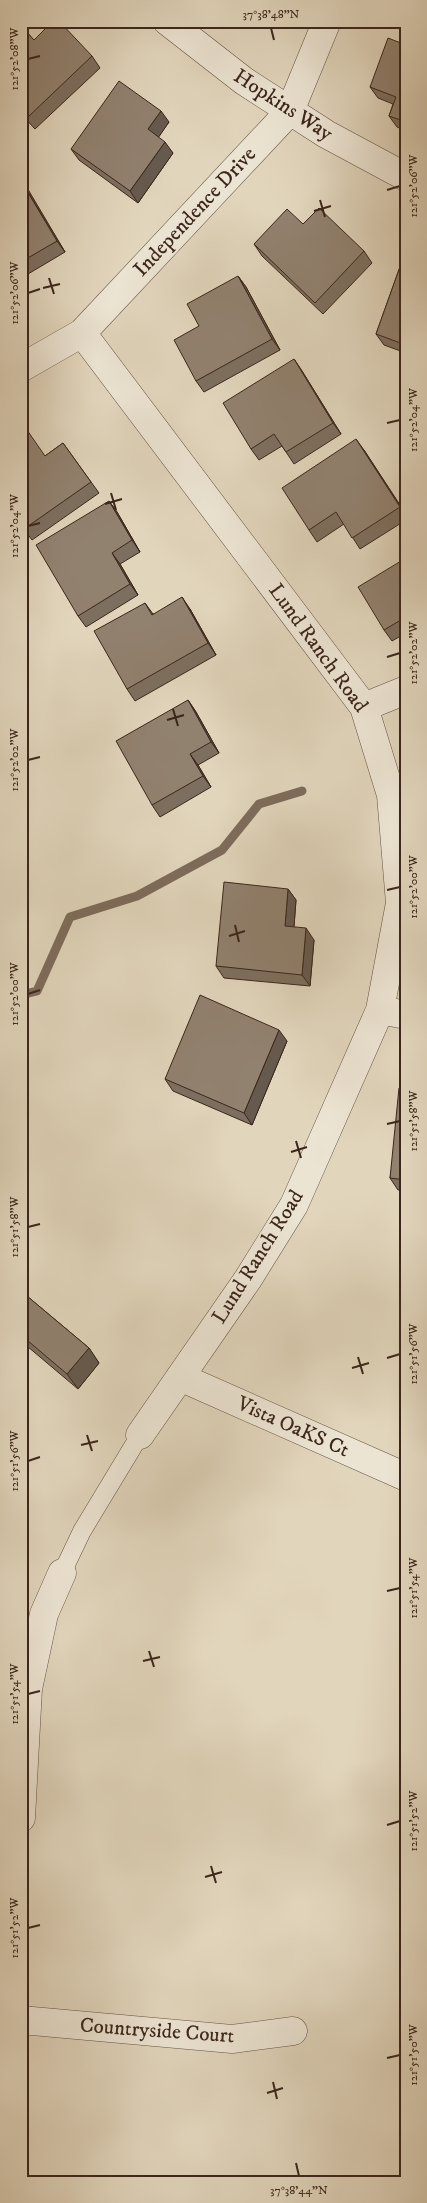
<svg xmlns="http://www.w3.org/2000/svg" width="427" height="2203" font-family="'IM FELL DW Pica',serif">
  <rect width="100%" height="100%" fill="#e1d5bc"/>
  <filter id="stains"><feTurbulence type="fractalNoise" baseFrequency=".004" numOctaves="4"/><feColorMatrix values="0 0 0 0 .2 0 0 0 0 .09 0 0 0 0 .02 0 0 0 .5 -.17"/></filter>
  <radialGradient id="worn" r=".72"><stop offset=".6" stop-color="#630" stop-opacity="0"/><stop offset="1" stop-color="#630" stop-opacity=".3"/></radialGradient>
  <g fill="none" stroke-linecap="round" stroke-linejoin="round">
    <path stroke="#7d6c5b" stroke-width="9" d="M21 995 37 991 70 917 137 896 222 850 259 804 302 791"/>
    <g stroke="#645243" stroke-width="19">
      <path id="service" d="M62 1573 82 1531 140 1435"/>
    </g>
    <g stroke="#645243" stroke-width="29">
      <path id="minor" d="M167 21 244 81 326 134 406 177
        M82 333 364 707 391 795 400 903 380 1010 294 1205 248 1279 140 1435
        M21 368 82 333 290 111 327 21
        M364 707 406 690
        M380 1010 406 1015
        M180 1377 406 1477
        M21 1818 28 1689 44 1614 62 1573
        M21 2020 232 2039 293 2031"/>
    </g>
    <use href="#service" stroke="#ece4d3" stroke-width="18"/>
    <use href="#minor" stroke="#ece4d3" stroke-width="28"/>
  </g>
  <path fill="#7d6f5f" stroke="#3b261b" d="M21 26 34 40 92 56 100 68 35 129 21 114Z
    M406 45V131L397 127 389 116 393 104 378 98 370 87Z
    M169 122 158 137 173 153 138 203 79 160 71 149Z
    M21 180 65 252 28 274 21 264Z
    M303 224 364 251 372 263 323 314 262 256 254 244Z
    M406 250V353L384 345 376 334Z
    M238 276 246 287 280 350 204 392 196 381 199 326Z
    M294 359 302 371 341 434 294 464 282 446 259 460 251 449Z
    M63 443 99 493 32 540 21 525 45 456Z
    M364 450 406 514V520L360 549 344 524 317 542 309 530Z
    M109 501 117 512 140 552 120 564 138 595 86 627 78 616Z
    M406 558V633L392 641 384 630Z
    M145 603 153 614 190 609 216 655 135 701 127 689Z
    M188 700 196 712 219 753 198 765 211 787 160 817 152 805Z
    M288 889 296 900 294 927 314 940 310 986 224 978 216 966Z
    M287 1041 252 1125 173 1091 165 1079Z
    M406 1089V1190H398L390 1178Z
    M21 1291 89 1348 99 1363 78 1389 21 1341Z"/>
  <path fill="#665a4e" stroke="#3b261b" d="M161 111 169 122 156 141 148 129Z
    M165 142 173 153 138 203 130 191Z
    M21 180 26 186 65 252 57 241Z
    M238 276 246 287 280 350 272 339Z
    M294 359 302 371 341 434 333 423Z
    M356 439 364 450 406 515 400 507Z
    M109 501 117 512 140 552 132 540Z
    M112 553 120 564 138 595 130 584Z
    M182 597 190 609 216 655 208 643Z
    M188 700 196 712 219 753 211 742Z
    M190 754 198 765 211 787 203 776Z
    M288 889 296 900 293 938 285 926Z
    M306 928 314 940 310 986 302 975Z
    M279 1030 287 1041 252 1125 244 1113Z
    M89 1348 99 1363 78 1389 67 1374Z"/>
  <path fill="#91816f" stroke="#3b261b" d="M53 21H59L92 56 27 118 21 111V26L34 40Z
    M388 38 406 45V122L389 116 396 97 370 87Z
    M119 81 161 111 148 129 165 142 130 191 71 149Z
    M21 181 57 241 21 262Z
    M319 208 364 251 315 303 254 244 287 209 303 224Z
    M406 250V345L376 334Z
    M238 276 272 339 196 381 174 340 199 326 187 304Z
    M294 359 333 423 286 452 274 434 251 449 223 403Z
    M27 430 45 456 63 443 91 482 24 529 21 525V435Z
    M356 439 400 507 352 538 336 512 309 530 282 488Z
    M109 501 132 540 112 553 130 584 78 616 36 545Z
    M406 558V617L384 630 358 587Z
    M182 597 208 643 127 689 94 631 145 603 152 615Z
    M188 700 211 742 190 754 203 776 152 805 116 741Z
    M224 882 288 889 285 926 306 928 302 975 216 966Z
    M200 995 279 1030 244 1113 165 1079Z
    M399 1088 406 1089V1180L390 1178Z
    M21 1291 89 1348 67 1374 21 1335Z"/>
  <path fill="none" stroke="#3b261b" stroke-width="2" d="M271 28 274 40M28 59 40 56M387 190 400 186M320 200 325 217M314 211 331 206M49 278 54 294M43 288 60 284M28 293 40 289M387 423 400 420M111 493 116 510M105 504 122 499M28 526 40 523M387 657 400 653M173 709 178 726M167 720 184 715M28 760 40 757M387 890 400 887M235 925 239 942M229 936 245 931M28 994 40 990M387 1124 400 1121M296 1141 301 1158M291 1152 307 1147M28 1227 40 1224M358 1357 363 1374M387 1358 400 1354M352 1368 369 1363M87 1435 92 1451M81 1445 98 1441M28 1461 40 1457M387 1591 400 1588M149 1651 154 1667M143 1661 160 1657M28 1694 40 1691M387 1825 400 1821M211 1866 216 1883M205 1877 222 1872M28 1928 40 1925M387 2058 400 2055M273 2082 277 2099M267 2093 283 2088M296 2163 299 2176"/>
  <g text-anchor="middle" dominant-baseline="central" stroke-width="4" stroke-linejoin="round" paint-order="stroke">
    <g font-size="21" fill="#3b261b" stroke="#ece4d3">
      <text transform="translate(283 105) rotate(33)">Hopkins Way</text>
      <text transform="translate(195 212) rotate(-47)">Independence Drive</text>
      <text transform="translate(318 648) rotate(54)">Lund Ranch Road</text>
      <text transform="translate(258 1257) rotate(-58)">Lund Ranch Road</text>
      <text transform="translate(293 1427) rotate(24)">Vista OaKS Ct</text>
      <text transform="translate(157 2031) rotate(4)">Countryside Court</text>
    </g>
  </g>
  <rect width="427" height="2203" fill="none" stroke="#e1d5bc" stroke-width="55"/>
  <rect x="28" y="28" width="372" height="2148" fill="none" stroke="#3b261b" stroke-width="2"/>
  <g font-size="12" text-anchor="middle" fill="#3b261b">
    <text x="271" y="18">37°38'48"N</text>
    <text transform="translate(14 59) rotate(-90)" y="4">121°52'08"W</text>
    <text transform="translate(413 186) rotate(-90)" y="4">121°52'06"W</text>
    <text transform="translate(14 293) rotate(-90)" y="4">121°52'06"W</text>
    <text transform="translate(413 420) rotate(-90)" y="4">121°52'04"W</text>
    <text transform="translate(14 526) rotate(-90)" y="4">121°52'04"W</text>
    <text transform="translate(413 653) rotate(-90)" y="4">121°52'02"W</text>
    <text transform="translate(14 760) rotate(-90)" y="4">121°52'02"W</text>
    <text transform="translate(413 887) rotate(-90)" y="4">121°52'00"W</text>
    <text transform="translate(14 994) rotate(-90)" y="4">121°52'00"W</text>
    <text transform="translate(413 1121) rotate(-90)" y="4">121°51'58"W</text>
    <text transform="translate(14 1227) rotate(-90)" y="4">121°51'58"W</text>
    <text transform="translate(413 1354) rotate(-90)" y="4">121°51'56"W</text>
    <text transform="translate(14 1461) rotate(-90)" y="4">121°51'56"W</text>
    <text transform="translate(413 1588) rotate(-90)" y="4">121°51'54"W</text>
    <text transform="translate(14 1694) rotate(-90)" y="4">121°51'54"W</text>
    <text transform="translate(413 1821) rotate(-90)" y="4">121°51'52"W</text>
    <text transform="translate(14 1928) rotate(-90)" y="4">121°51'52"W</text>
    <text transform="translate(413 2055) rotate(-90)" y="4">121°51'50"W</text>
    <text x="299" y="2194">37°38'44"N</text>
  </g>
  <rect width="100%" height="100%" filter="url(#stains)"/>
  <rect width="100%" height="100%" fill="url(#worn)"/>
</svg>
